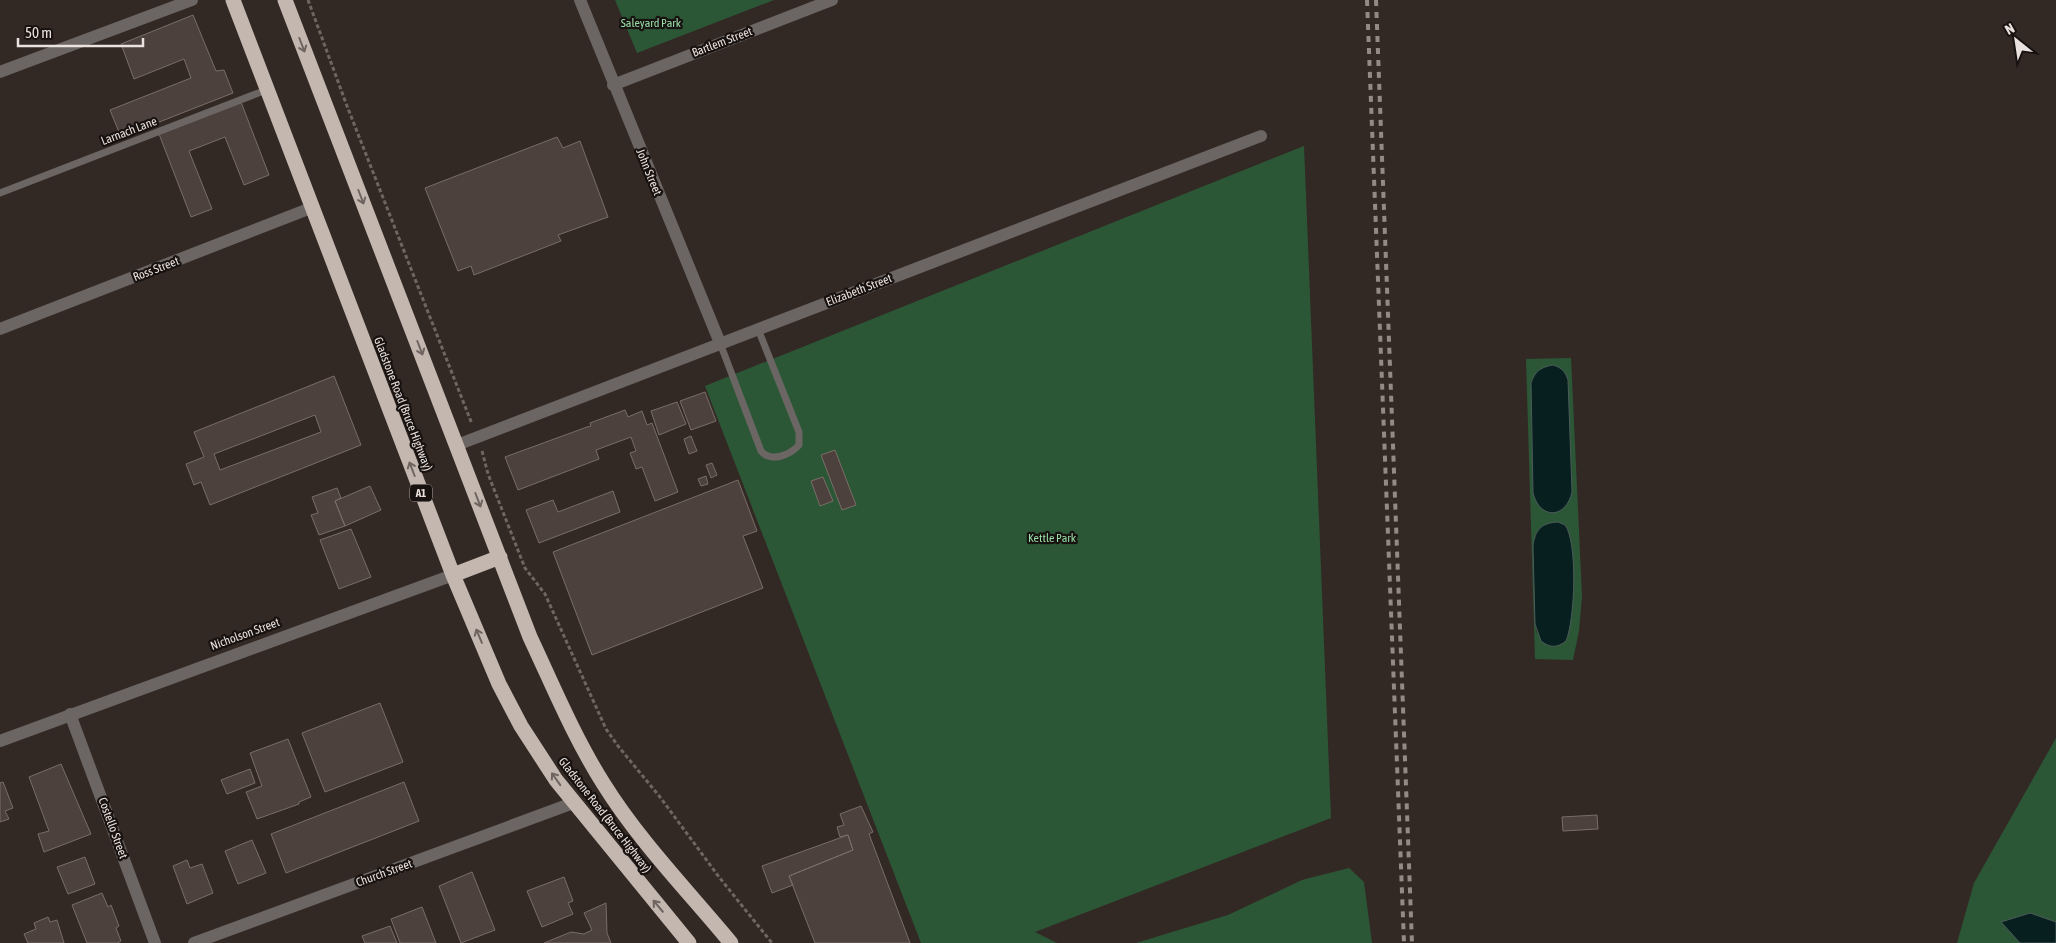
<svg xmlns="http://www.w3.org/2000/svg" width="2056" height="943" font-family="'Asap Condensed',sans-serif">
  <rect width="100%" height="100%" fill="#332924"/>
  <path fill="#2c5737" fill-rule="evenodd" d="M615 0H774L637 53Z
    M1304 146 1331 818 1035 932 1057 943H921L705 386Z
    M1571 358 1582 596 1579 631 1573 660 1535 659 1526 359ZM1558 522 1565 525 1568 529 1537 634 1535 624V535Z
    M2056 738V943H1957L1974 883Z
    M1349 868 1364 882 1372 943H1136L1228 915 1302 880Z"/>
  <path fill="#071f1f" stroke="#4b5a59" d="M1553 365C1562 368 1565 371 1568 380L1572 492C1566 519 1540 520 1533 493L1531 383C1535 371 1541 367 1553 365Z
    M1558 522 1565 525C1578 542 1575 620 1566 641 1557 648 1550 648 1541 641L1535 624 1533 546C1535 530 1541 523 1558 522Z
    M2030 913 2056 922V943H2020L2001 922Z"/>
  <path fill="#4c413c" stroke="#7a6d68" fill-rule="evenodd" d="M193 15 216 71 224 70 233 93 121 137 110 110 191 78 184 59 134 79 121 44Z
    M241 102 269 175 244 185 225 137 189 151 212 209 191 217 159 134Z
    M557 137 563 148 580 141 608 217 558 235 561 241 474 275 471 266 458 271 425 188Z
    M334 376 361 445 210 505 201 482 194 485 186 464 204 457 194 432ZM315 415 321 432 220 470 214 454Z
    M705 392 716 421 691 430 680 401Z
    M677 402 686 424 659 435 651 411Z
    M625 410 628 417 642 411 647 425 652 423 678 492 655 501 642 467 636 469 630 453 636 451 631 437 596 450 599 459 518 490 505 457 587 427 591 426 590 423Z
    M691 436 697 451 689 454 684 439Z
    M835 450 856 505 842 510 821 455Z
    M712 463 717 475 711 478 706 465Z
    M706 476 708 484 701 486 698 479Z
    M823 477 833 501 820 506 811 481Z
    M738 480 757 531 743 536 763 588 592 655 553 552Z
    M370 486 381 510 345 526 335 501Z
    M337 488 341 498 335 501 345 526 319 535 311 515 318 513 312 497Z
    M613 491 620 512 539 543 526 510 553 500 558 512Z
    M351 529 371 577 339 589 320 540Z
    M380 703 403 762 325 792 302 733Z
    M288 739 311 797 299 802V804L257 819 246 792 262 786 250 753Z
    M61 764 91 834 44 852 38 834 49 831 29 777Z
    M250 769 255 783 227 794 221 780Z
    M3 782 13 808 5 811 9 819 0 822V783Z
    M404 782 419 821 286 873 271 834Z
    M861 806 873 832 869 834 910 943H815L789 876 853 850 848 835 840 837 837 827 844 825 840 814Z
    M1597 815 1598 829 1563 831 1562 817Z
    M848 835 853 850 789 876 793 885 772 893 762 866Z
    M252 840 266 873 238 884 225 851Z
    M85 857 95 884 68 894 57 867Z
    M187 860 190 868 202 864 213 893 187 904 173 866Z
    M472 872 495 930 461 943 439 886Z
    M564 877 573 901 568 903 573 914 542 927 527 891Z
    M102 893 108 907 111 905 119 926 116 928 121 941 117 943H87L72 905Z
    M606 903 607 933 611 943H544L571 932 584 934 592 930 584 913Z
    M422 907 436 943H400L391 919Z
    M48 917 50 922 57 920 64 943H28L24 934 36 929 34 923Z
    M390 926 397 943H365L362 936Z"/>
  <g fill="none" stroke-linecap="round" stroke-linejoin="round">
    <path stroke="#6f6662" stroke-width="3" stroke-dasharray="4 2.5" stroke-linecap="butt" d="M308 0 347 106 472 424
      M482 451 488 474 525 568 545 594 606 729 618 746 660 797 719 877 772 943"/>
    <path stroke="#6b6663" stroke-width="7" d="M0 193 266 90
      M720 343 761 451C771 463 790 455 799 445V432L758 329"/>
    <path stroke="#6b6663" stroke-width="12" d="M580 0 720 343
      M0 72 192 0
      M613 85 832 0
      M0 329 311 208
      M457 445 1261 136
      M70 714 155 943
      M0 741 453 575
      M194 943 573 803"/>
    <path stroke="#c4b7b0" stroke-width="15" d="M233 0 453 575 499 684 521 726 556 780 689 943
      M285 0 530 637C553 686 574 737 603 783 639 841 688 891 731 943
      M453 575 500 557"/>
    <path stroke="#938a86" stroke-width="4" stroke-dasharray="6 6" stroke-linecap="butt" d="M1367 0 1404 943
      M1376 0 1412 943"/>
  </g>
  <defs><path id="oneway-shaft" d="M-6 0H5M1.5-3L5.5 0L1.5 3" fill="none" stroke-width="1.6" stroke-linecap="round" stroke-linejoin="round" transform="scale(1.25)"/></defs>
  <g stroke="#6e6460">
    <use href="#oneway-shaft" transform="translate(302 45) rotate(69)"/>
    <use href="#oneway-shaft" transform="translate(361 197) rotate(69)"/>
    <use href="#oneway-shaft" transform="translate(420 348) rotate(69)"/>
    <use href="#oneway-shaft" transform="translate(412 469) rotate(-111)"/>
    <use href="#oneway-shaft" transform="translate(478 500) rotate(69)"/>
    <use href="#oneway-shaft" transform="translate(479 636) rotate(-113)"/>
    <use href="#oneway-shaft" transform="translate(556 779) rotate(-125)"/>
    <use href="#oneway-shaft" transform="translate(658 906) rotate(-130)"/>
  </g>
  <g text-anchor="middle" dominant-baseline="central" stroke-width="4.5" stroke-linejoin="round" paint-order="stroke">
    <rect fill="#171210" stroke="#aaa4a1" stroke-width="1" x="410" y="484.5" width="22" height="17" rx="4"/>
    <g font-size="11" font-weight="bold" fill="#e9e2df">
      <text x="421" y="493">A1</text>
    </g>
    <g font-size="12" fill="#98dea7" stroke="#171210">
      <text x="651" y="23">Saleyard Park</text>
      <text x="1052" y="538">Kettle Park</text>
    </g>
    <g font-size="12" fill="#e9e2df" stroke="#171210">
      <text transform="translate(722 42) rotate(-21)">Bartlem Street</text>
      <text transform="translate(129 131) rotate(-21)">Larnach Lane</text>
      <text transform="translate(649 172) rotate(68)">John Street</text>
      <text transform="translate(156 269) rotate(-21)">Ross Street</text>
      <text transform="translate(859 290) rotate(-21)">Elizabeth Street</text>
      <text transform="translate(403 404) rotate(69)">Gladstone Road (Bruce Highway)</text>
      <text transform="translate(245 634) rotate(-20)">Nicholson Street</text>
      <text transform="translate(605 815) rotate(52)">Gladstone Road (Bruce Highway)</text>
      <text transform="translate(113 828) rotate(70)">Costello Street</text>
      <text transform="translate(384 873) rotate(-20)">Church Street</text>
    </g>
  </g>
  <g transform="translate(2016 40) rotate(330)" stroke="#171210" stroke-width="4" paint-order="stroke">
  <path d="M0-4L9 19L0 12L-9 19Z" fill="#e9e2df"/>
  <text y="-8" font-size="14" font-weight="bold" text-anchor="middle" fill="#e9e2df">N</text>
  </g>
  <path d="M18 38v8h125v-8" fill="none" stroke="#e9e2df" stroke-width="2.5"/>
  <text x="25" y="38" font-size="15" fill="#e9e2df" stroke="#171210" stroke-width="4" paint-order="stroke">50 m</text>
</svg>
